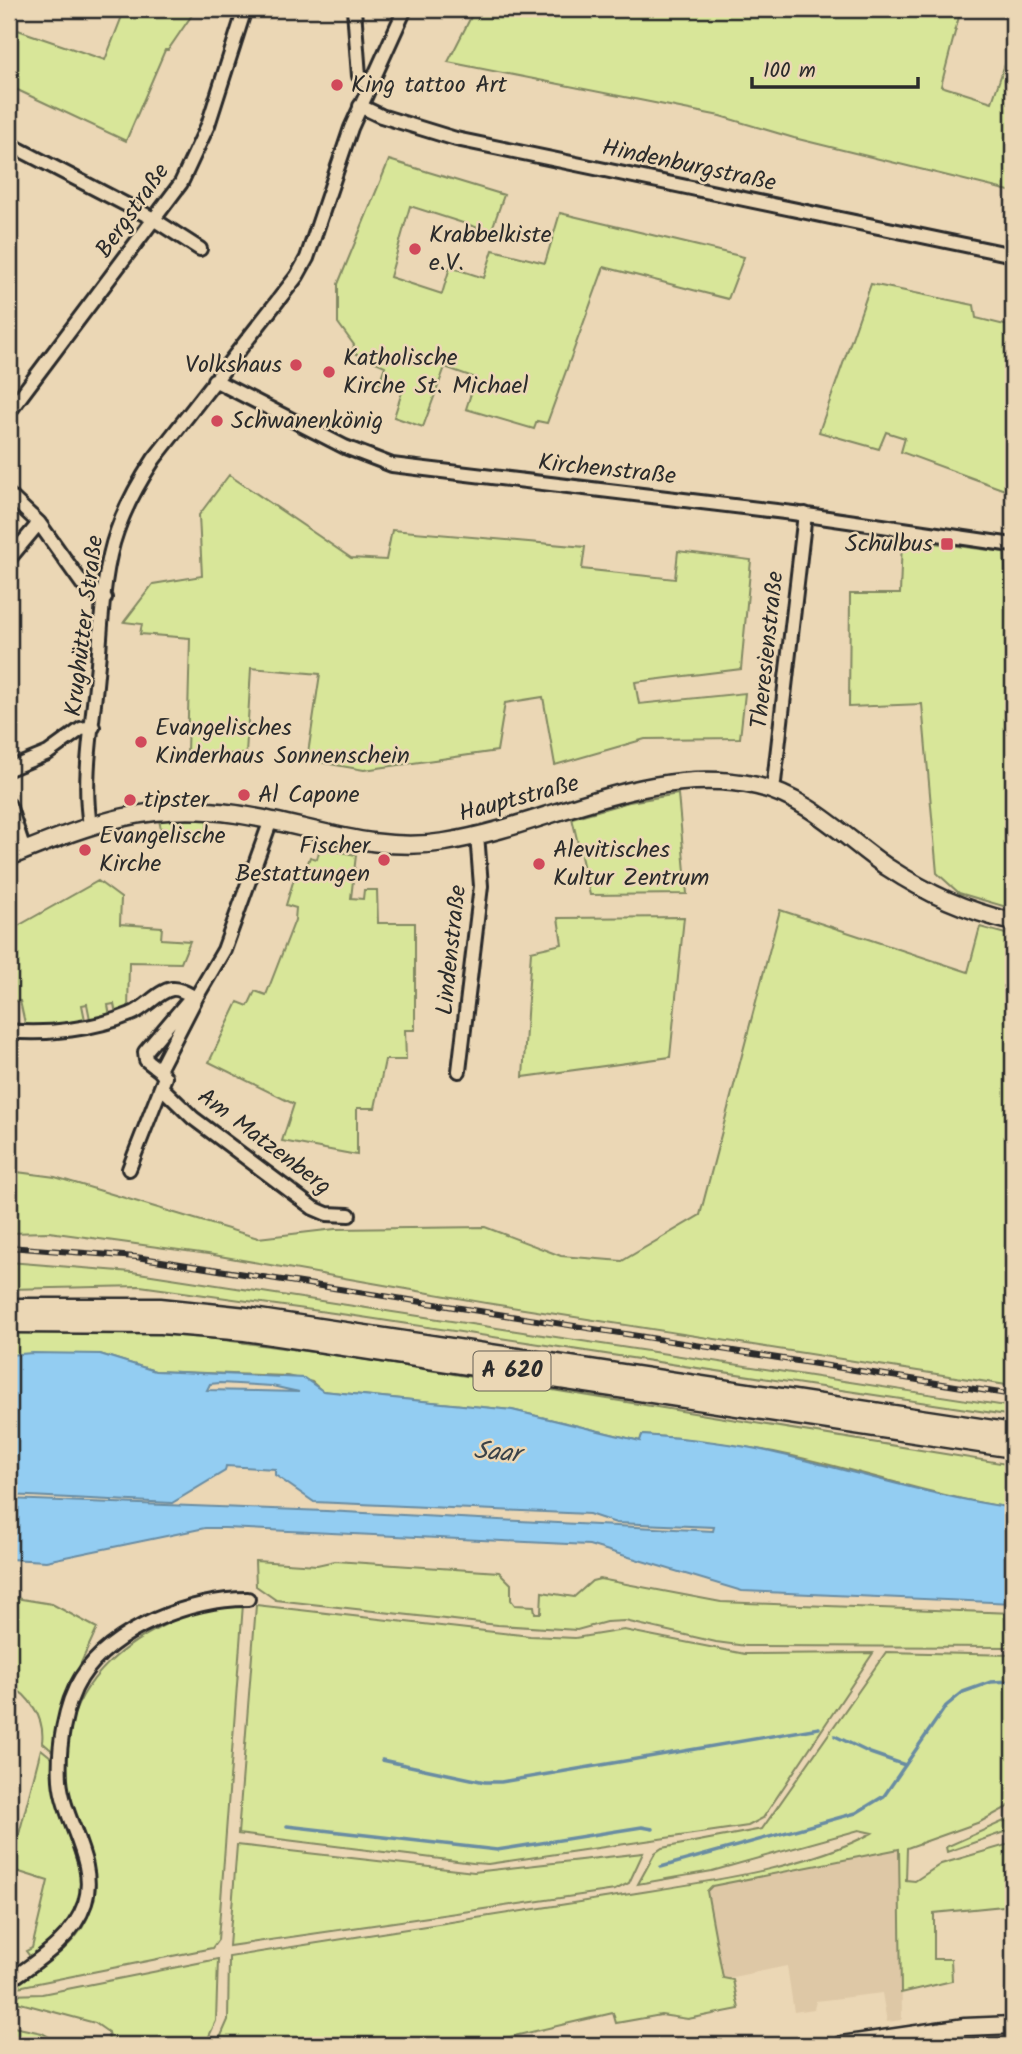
<svg xmlns="http://www.w3.org/2000/svg" width="1022" height="2054" font-family="Kalam,sans-serif">
  <rect width="100%" height="100%" fill="#ebd7b5"/>
  <filter id="ink" filterUnits="userSpaceOnUse"><feTurbulence type="fractalNoise" baseFrequency=".0143" numOctaves="2"/><feDisplacementMap in="SourceGraphic" scale="14" xChannelSelector="R" yChannelSelector="G"/><feConvolveMatrix kernelMatrix="1 2 1 2 8 2 1 2 1" color-interpolation-filters="sRGB"/></filter>
  <g filter="url(#ink)">
    <path fill="#dec8a6" d="M900 1849 902 2020 887 2022 882 1993 816 2001 814 2009 794 2012 787 1966 723 1979 707 1891 712 1886Z"/>
    <path fill="#d8e699" stroke="#828862" stroke-width="2" d="M116 9H196L168 50H165L126 141 9 86V27L105 60 124 11Z
      M475 9H961L941 86 992 102 1013 41V192L794 138 720 116 448 62Z
      M389 160 504 195 491 232 410 206 390 277 442 294 450 267 484 278 493 250 545 263 560 213 744 257 728 299 604 267 547 423 537 421 534 429 466 409 476 378 445 367 423 427 394 417 402 392 379 383 385 366 352 352 354 345 338 323V284Z
      M871 284 974 305 976 318 1013 327V493L901 452 905 438 886 432 879 449 819 432Z
      M229 475 351 558 386 560 392 530 585 547 582 569 675 579 678 551 751 560 741 669 635 682 639 704 745 693 740 738 645 739 555 765 543 697 505 703 497 751 364 770 307 760 320 674 251 668 246 754H187L190 638 140 634 142 624 124 622 153 584 202 576 199 515Z
      M902 539 1004 552 1013 678V909L959 893 937 873 922 704 849 707 850 594H900Z
      M678 794 687 894 590 895 572 818 629 802Z
      M159 820H208L206 837 163 838Z
      M320 848 356 855 351 898 363 899 364 890H377L378 923H415V1030H405L406 1060H385L375 1108H357V1155L282 1141 294 1104 209 1062 238 1002 248 1006 255 991 266 995 295 920 296 908 286 905 297 869 305 871 310 857 317 859Z
      M98 881 121 898 120 924 162 927 161 939 190 941 181 963 129 962 128 1012 116 1014 114 1004 108 1005 110 1016 90 1019 87 1004 82 1005 85 1020 26 1028 20 1001 9 1000V931Z
      M780 910 968 972 980 927 1013 936V1386L486 1303 208 1254 49 1232 9 1233V1171L55 1177 258 1238 335 1229 485 1227 561 1256 622 1261 700 1215Z
      M684 917 670 1057 523 1077 531 951 562 944 558 918Z
      M9 1262 132 1272 1013 1407V1416L355 1316 140 1286 9 1289Z
      M9 1329H143L349 1357 1013 1465V1508C932 1497 855 1468 774 1452 731 1444 686 1438 642 1435L640 1441 512 1410 322 1391 312 1382 287 1376 155 1371 100 1354 9 1355Z
      M255 1561 317 1565 335 1561 499 1572 511 1584V1600L515 1605 534 1606 535 1613H541L542 1592 574 1597 592 1581 600 1579 721 1602 1013 1613V1647L746 1646 716 1642 625 1621 606 1622 577 1630 498 1625 276 1600 256 1586Z
      M9 1597 52 1604 97 1628 64 1700 57 1755 42 1742C45 1719 30 1695 9 1685Z
      M243 1604 218 1940 212 1948 13 1988C38 1969 73 1949 87 1919 103 1883 75 1837 69 1800 54 1721 88 1665 157 1629 171 1622 185 1613 201 1610 215 1607 229 1606 243 1604Z
      M256 1605 530 1636 575 1638 624 1630 745 1654 873 1653 763 1818 748 1826 488 1864 473 1863 238 1834Z
      M886 1652 1013 1655V1804L980 1822 907 1848 906 1880 915 1881 941 1864 1013 1843V1905L934 1913V1959H951L952 1981 901 1993 899 1849 712 1886 707 1891 723 1978 733 1980 739 2009 688 2019 661 2015 616 2023 613 2013 475 2045H217L228 2020 229 1957C356 1937 483 1917 611 1897 690 1884 802 1871 872 1833L859 1830 712 1871 638 1884 655 1853 662 1848 762 1829Z
      M41 1749 57 1762 59 1807 82 1878 80 1899 75 1916 32 1959 26 1951 32 1948 48 1881 10 1869Z
      M1013 1817V1829L947 1852 946 1847Z
      M237 1845 474 1872 643 1853 629 1883 615 1890 229 1946Z
      M218 1959 216 2021 205 2045H104L109 2042 108 2032 95 2023 9 2000V1995L42 1994Z
      M9 2026 42 2033 63 2045H9Z"/>
    <path fill="#93cdf2" stroke="#698ca2" stroke-width="2" fill-rule="evenodd" d="M32 1353 100 1354 155 1371 304 1378 323 1391 512 1410 640 1441 642 1435C687 1438 735 1443 779 1454 857 1472 934 1497 1013 1508V1603L742 1591 589 1545 225 1528H205L46 1561 9 1559V1499L326 1511 713 1531 714 1527 616 1523 589 1514 314 1502 275 1475V1469L226 1466 225 1471 172 1503 9 1495V1355ZM220 1383 272 1386 299 1392 207 1390 210 1384Z"/>
    <g fill="none" stroke-linecap="round" stroke-linejoin="round">
      <path stroke="#698ca2" stroke-width="3.5" d="M835 1736 870 1753 905 1765
        M382 1760 485 1782H501L819 1728
        M287 1826 497 1850 642 1827 653 1829
        M661 1867 856 1813 884 1796 946 1706 963 1692 991 1682 1013 1681"/>
      <g stroke="#2b2b2b" stroke-width="18">
        <path id="minor" d="M354 9 359 76 369 86
          M360 106 381 116 456 139 1013 255
          M9 144 150 217 200 249
          M214 380 345 447 392 465 793 513 1013 545
          M9 412 181 183 208 125 245 9
          M9 495 39 523 86 589 105 598
          M9 559 39 523
          M9 769 48 753 81 729 93 727
          M773 791 805 514
          M9 805 24 850
          M90 825C82 777 93 723 97 674 102 628 101 575 117 531 126 505 139 482 154 459L297 276 307 258 351 128 405 9
          M9 1031C47 1035 95 1029 131 1014 145 1009 158 991 172 989 179 988 187 993 192 996
          M159 1070 146 1060 145 1052 189 1000
          M459 1071 481 886 477 834
          M161 1087 193 1118 313 1208 327 1214 349 1215
          M129 1169 165 1077 159 1070 197 996 224 950 271 820
          M9 1981C38 1960 73 1939 85 1903 98 1861 63 1821 60 1780 58 1748 64 1705 81 1678 113 1628 191 1599 248 1599"/>
      </g>
      <g stroke="#2b2b2b" stroke-width="21">
        <path id="major" d="M9 857C89 825 147 800 236 814 307 824 372 854 445 842 548 826 650 762 757 786 809 798 845 838 887 867 930 895 964 910 1013 922
          M842 2045 965 2027 1013 2025"/>
      </g>
      <g stroke="#2b2b2b" stroke-width="23">
        <path id="highway" d="M9 1308H160L246 1317 1013 1433
          M9 1323 161 1324 245 1331 1013 1448"/>
      </g>
      <use href="#minor" stroke="#ebd7b5" stroke-width="12"/>
      <use href="#major" stroke="#ebd7b5" stroke-width="16"/>
      <use href="#highway" stroke="#ebd7b5" stroke-width="18"/>
      <g stroke="#2b2b2b" stroke-width="6">
        <path id="rail" d="M9 1247 136 1257 1013 1395"/>
      </g>
      <use href="#rail" stroke="#ebd7b5" stroke-width="3.5" stroke-dasharray="10" stroke-linecap="butt"/>
    </g>
  </g>
  <g fill="#d1495b" stroke="#ebd7b5" stroke-width="2.5">
    <circle cx="337" cy="85" r="7"/>
    <circle cx="415" cy="249" r="7"/>
    <circle cx="296" cy="365" r="7"/>
    <circle cx="329" cy="372" r="7"/>
    <circle cx="217" cy="421" r="7"/>
    <rect x="940" y="537" width="14" height="14" rx="3.5"/>
    <circle cx="141" cy="742" r="7"/>
    <circle cx="244" cy="795" r="7"/>
    <circle cx="130" cy="800" r="7"/>
    <circle cx="85" cy="850" r="7"/>
    <circle cx="384" cy="860" r="7"/>
    <circle cx="539" cy="864" r="7"/>
  </g>
  <g text-anchor="middle" dominant-baseline="central" stroke-width="5" stroke-linejoin="round" paint-order="stroke">
    <rect fill="#ebd7b5" stroke="#655f54" stroke-width="2" x="473.5" y="1351.5" width="77" height="39" rx="5"/>
    <g font-size="23" font-weight="bold" fill="#2b2b2b">
      <text x="512" y="1371">A 620</text>
    </g>
    <g font-size="24" fill="#2b2b2b" stroke="#ebd7b5" text-anchor="start">
      <text x="351" y="85">King tattoo Art</text>
      <text x="429" y="235">Krabbelkiste<tspan x="429" dy="28">e.V.</tspan></text>
      <text x="343" y="358">Katholische<tspan x="343" dy="28">Kirche St. Michael</tspan></text>
      <text x="282" y="365" text-anchor="end">Volkshaus</text>
      <text x="231" y="421">Schwanenkönig</text>
      <text x="933" y="544" text-anchor="end">Schulbus</text>
      <text x="155" y="728">Evangelisches<tspan x="155" dy="28">Kinderhaus Sonnenschein</tspan></text>
      <text x="258" y="795">Al Capone</text>
      <text x="144" y="800">tipster</text>
      <text x="99" y="836">Evangelische<tspan x="99" dy="28">Kirche</tspan></text>
      <text x="370" y="846" text-anchor="end">Fischer<tspan x="370" dy="28">Bestattungen</tspan></text>
      <text x="553" y="850">Alevitisches<tspan x="553" dy="28">Kultur Zentrum</tspan></text>
    </g>
    <g font-size="24" fill="#2b2b2b" stroke="#ebd7b5">
      <text transform="translate(689 166) rotate(12)">Hindenburgstraße</text>
      <text transform="translate(133 211) rotate(-55)">Bergstraße</text>
      <text transform="translate(607 470) rotate(6)">Kirchenstraße</text>
      <text transform="translate(85 626) rotate(-83)">Krughütter Straße</text>
      <text transform="translate(768 650) rotate(-84)">Theresienstraße</text>
      <text transform="translate(519 799) rotate(-15)">Hauptstraße</text>
      <text transform="translate(452 950) rotate(-84)">Lindenstraße</text>
      <text transform="translate(264 1142) rotate(37)">Am Matzenberg</text>
    </g>
    <g font-size="26" font-style="italic" fill="#3b4349" stroke="#ebd7b5">
      <text transform="translate(497 1453) rotate(5)">Saar</text>
    </g>
  </g>
  <rect width="1022" height="2054" fill="none" stroke="#ebd7b5" stroke-width="35"/>
  <rect x="18" y="18" width="987" height="2019" fill="none" stroke="#2b2b2b" stroke-width="2.5" filter="url(#ink)"/>
  <path d="M752 77v10h166v-10" fill="none" stroke="#2b2b2b" stroke-width="3.5"/>
  <text x="763" y="77" font-size="21" fill="#2b2b2b" stroke="#ebd7b5" stroke-width="5" paint-order="stroke">100 m</text>
</svg>
